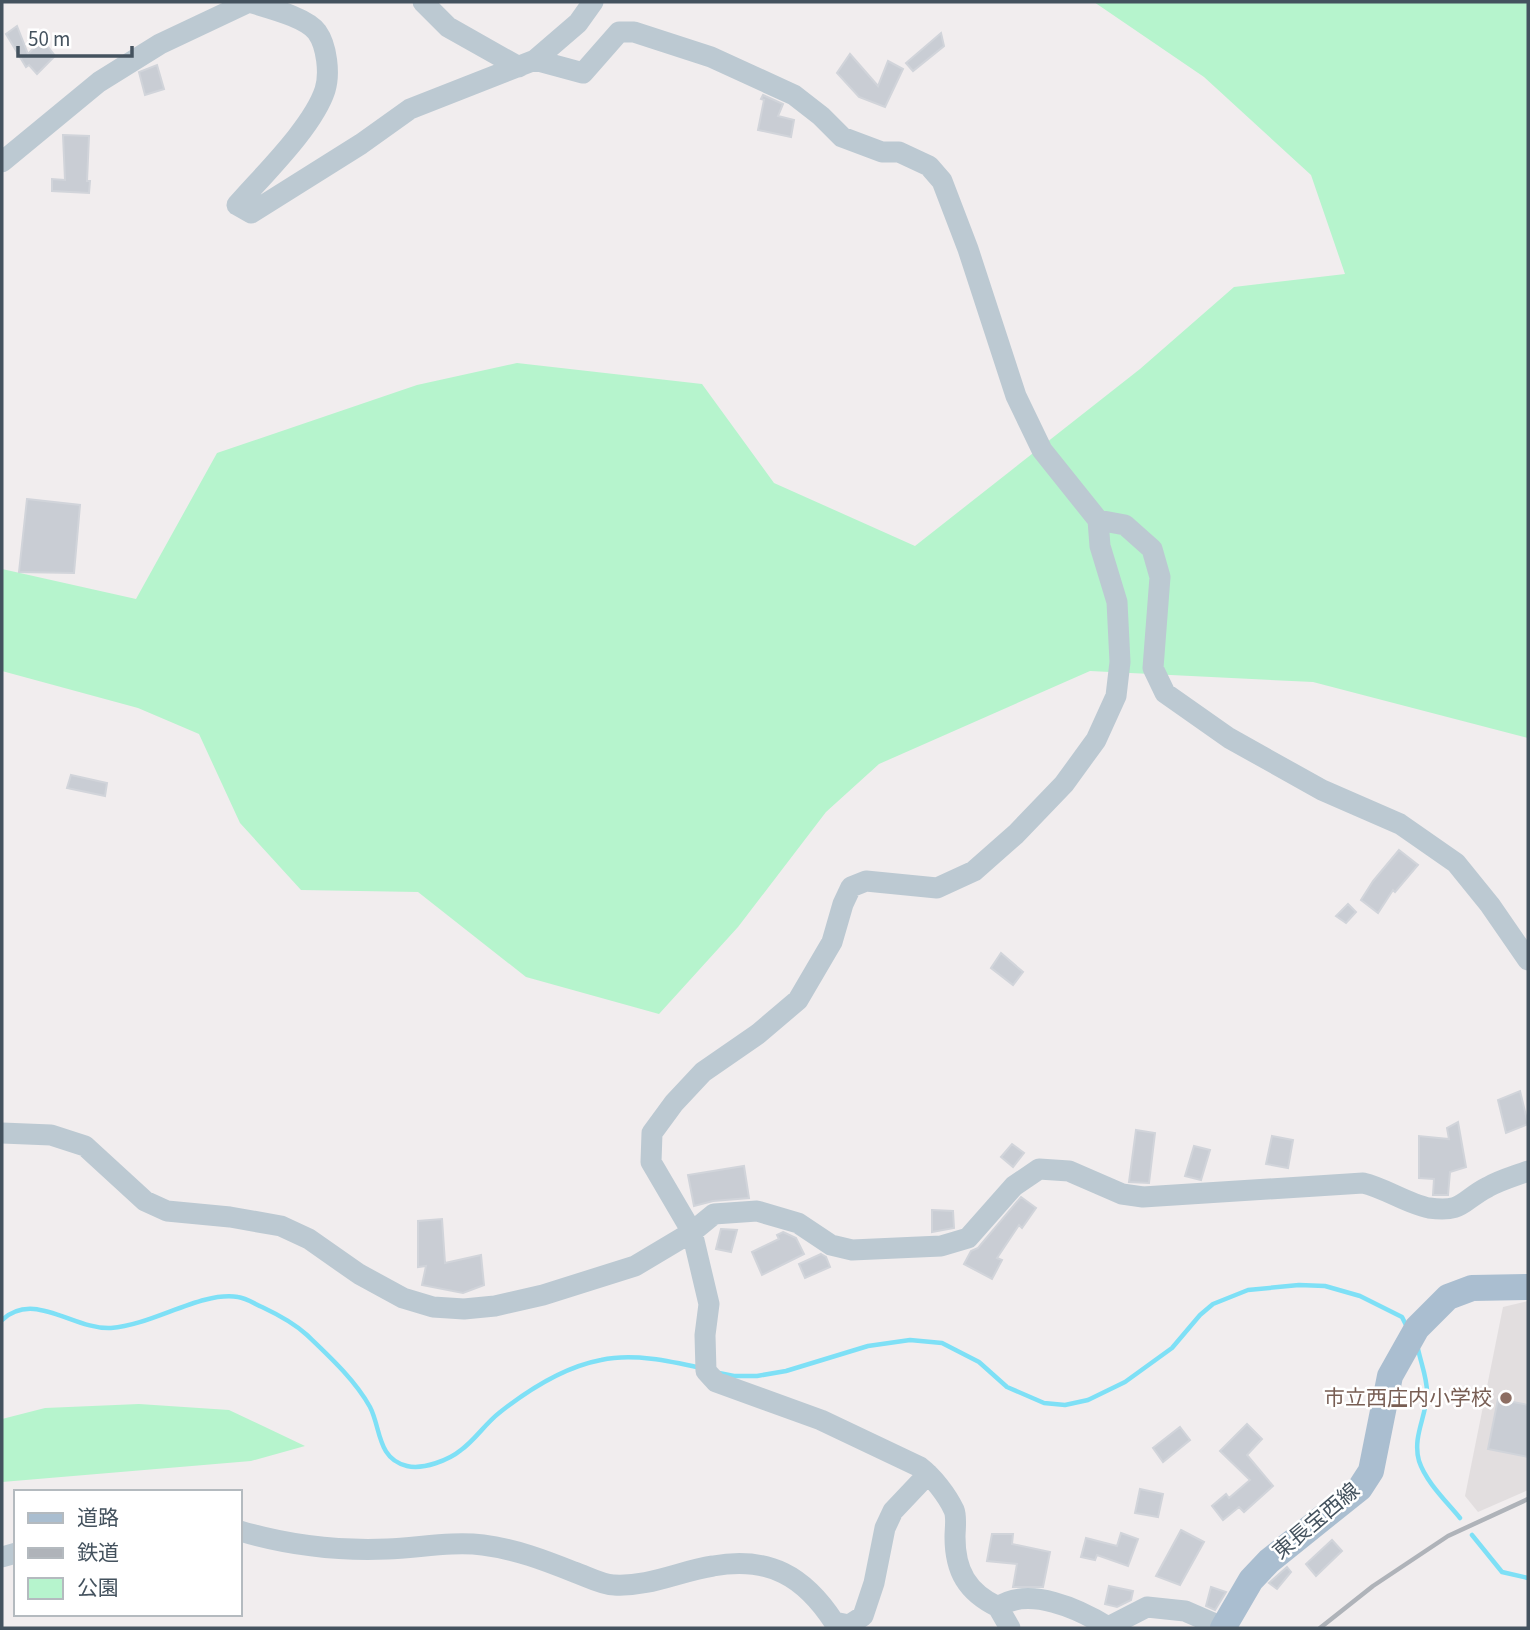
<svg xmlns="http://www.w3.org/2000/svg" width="1530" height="1630" font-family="'Source Sans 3','Noto Sans JP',sans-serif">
  <rect width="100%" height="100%" fill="#f1edee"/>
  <path fill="#e2dedf" d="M1528 1301V1490L1478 1512 1465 1496 1503 1307Z"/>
  <path fill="#b6f4cd" d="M1094 2H1528V738L1313 682 1090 671 879 764 826 812 738 927 659 1014 526 977 418 892 301 890 240 823 199 734 138 708 2 671V569L136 599 217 453 417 385 517 363 702 384 774 483 915 546 1140 369 1234 287 1345 274 1311 175 1204 77Z
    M139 1404 229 1410 305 1446 251 1461 2 1482V1419L45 1408Z"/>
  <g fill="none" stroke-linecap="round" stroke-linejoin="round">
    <path stroke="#7ee0f6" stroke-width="4.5" d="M2 1320C34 1290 74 1330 111 1328 153 1325 201 1291 238 1297 246 1298 255 1304 262 1307 279 1315 294 1323 307 1335 329 1356 355 1380 370 1407 381 1428 377 1459 407 1466 423 1470 449 1460 461 1450 475 1440 485 1424 499 1413 528 1390 564 1367 601 1360 633 1353 670 1361 701 1368
      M1418 1349C1421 1363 1427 1378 1427 1392 1427 1416 1412 1436 1419 1461 1426 1482 1446 1501 1460 1518
      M719 1373 734 1376H757L786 1371 868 1346 910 1340 942 1343 979 1362 1007 1387 1044 1403 1065 1405 1088 1400 1125 1382 1172 1348 1200 1315 1213 1304 1248 1290 1299 1285 1325 1286 1360 1296 1402 1317 1407 1327
      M1472 1535 1502 1572 1528 1578"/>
  </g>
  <path fill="#c9cdd4" stroke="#d1d4da" stroke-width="2" d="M17 26 28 54 42 39 55 56 37 74 29 65 26 67 6 34Z
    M941 33 944 46 913 71 906 63Z
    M850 54 878 86 888 61 903 69 885 107 859 97 837 73Z
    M157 65 164 89 145 95 139 72Z
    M763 95 783 104 778 116 794 120 791 137 758 130 764 100 761 99Z
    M63 135 89 136 87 181H90L89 193 52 191V179L65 180Z
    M27 499 80 505 74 573 19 572Z
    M71 775 107 783 105 796 67 788Z
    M1399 850 1418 865 1395 892 1393 890 1378 913 1361 900 1373 881Z
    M1348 904 1356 912 1346 923 1336 916Z
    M1001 953 1023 972 1013 985 991 968Z
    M1520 1091 1528 1124 1506 1133 1498 1100Z
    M1458 1122 1466 1167 1450 1172 1448 1195H1433L1434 1179 1419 1178V1136L1449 1139 1447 1128Z
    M1136 1130 1155 1133 1149 1183 1129 1182Z
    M1272 1136 1293 1140 1288 1168 1266 1164Z
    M1012 1144 1024 1153 1013 1167 1001 1157Z
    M1194 1146 1210 1150 1201 1180 1185 1176Z
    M744 1166 749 1198 713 1201 694 1206 688 1175Z
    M1021 1197 1036 1208 1022 1228 1019 1225 997 1258 1002 1260 992 1279 964 1264 971 1251 978 1248Z
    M932 1210 953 1211 954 1228 932 1232Z
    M442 1219 445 1263 481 1255 484 1285 463 1293 422 1285 426 1266 418 1267V1221Z
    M721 1229 737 1230 731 1252 716 1249Z
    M783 1232 796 1238 804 1254 762 1275 752 1252 779 1239 777 1235Z
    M821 1254 826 1257 830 1267 805 1278 799 1264Z
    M1498 1399 1528 1405V1457L1488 1449Z
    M1247 1424 1262 1439 1247 1455 1273 1486 1244 1512 1239 1507 1223 1520 1212 1506 1226 1494 1229 1498 1250 1480 1220 1451Z
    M1180 1427 1190 1440 1163 1462 1153 1448Z
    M1140 1489 1163 1494 1158 1517 1135 1513Z
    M1181 1530 1204 1542 1180 1585 1156 1576Z
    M1121 1533 1138 1539 1128 1566 1097 1555 1095 1560 1081 1557 1086 1538 1117 1546Z
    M992 1534H1013L1012 1544 1050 1552 1043 1587H1013L1017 1564 987 1561Z
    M1332 1540 1342 1551 1316 1576 1306 1564Z
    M1287 1567 1291 1572 1277 1589 1269 1583Z
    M1109 1586 1133 1591 1131 1600 1117 1607 1105 1604Z
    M1211 1587 1226 1592 1215 1610 1206 1606Z"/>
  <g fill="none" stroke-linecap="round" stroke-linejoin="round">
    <path stroke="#bcc9d2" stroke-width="21" d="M249 2C268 8 306 17 317 32 327 46 330 74 325 90 313 127 263 175 237 205L251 213 361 144 410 109 535 60 578 23 593 2
      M423 2 448 27 519 67
      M535 60 583 73 619 32H634L711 57 794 95 821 116 842 137 882 152H899L929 166 942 181 968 249 1016 396 1042 450 1098 520 1100 546 1117 602 1120 662 1116 696 1096 740 1064 784 1016 834 974 871 937 888 866 881 851 887 843 904 832 942 798 1000 758 1034 703 1072 674 1103 652 1133 651 1162 692 1232 709 1304 705 1335 706 1371 716 1382 821 1420 920 1467C933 1477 947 1495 954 1510 957 1517 955 1529 955 1537 955 1571 967 1592 998 1607 1029 1586 1079 1609 1108 1627L1147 1607 1185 1611 1224 1628
      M2 162 99 82 160 44 249 2
      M1098 520 1125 525 1152 549 1160 577 1153 668 1165 693 1229 738 1322 790 1400 824 1456 863 1490 905 1528 960
      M2 1133 51 1135 85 1146 145 1201 167 1211 230 1217 281 1226 309 1239 359 1274 403 1298 433 1307 464 1309 495 1306 543 1295 635 1266 692 1232 714 1214 757 1211 798 1223 831 1245 852 1250 941 1246 968 1238 1014 1186 1039 1169 1069 1171 1122 1194 1143 1197 1363 1183C1385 1188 1408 1204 1429 1208 1464 1213 1462 1200 1488 1187 1500 1180 1515 1176 1528 1171
      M240 1531C287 1545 337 1551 387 1549 418 1548 452 1541 483 1545 515 1549 544 1560 574 1572 586 1576 602 1585 614 1585 649 1587 680 1571 713 1566 769 1556 804 1576 834 1622L849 1625 863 1616 874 1583 885 1528 893 1511 928 1474
      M2 1557 16 1553
      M998 1607 1010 1628"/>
    <path stroke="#aabed0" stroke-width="26" d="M1223 1628 1251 1580 1269 1561 1360 1488 1371 1471 1390 1376 1417 1328 1448 1297 1472 1288 1528 1287"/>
    <path stroke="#afb3b9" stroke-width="4.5" d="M1320 1628 1373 1586 1448 1536 1528 1499"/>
  </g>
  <circle fill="#8d6e63" stroke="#fff" stroke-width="2.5" cx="1506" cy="1398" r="7"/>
  <g text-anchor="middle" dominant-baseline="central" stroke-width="5" stroke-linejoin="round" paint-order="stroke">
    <g font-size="21" fill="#785e54" stroke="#fff" text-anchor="end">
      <text x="1492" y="1398">市立西庄内小学校</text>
    </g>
    <g font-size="21" fill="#44525e" stroke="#fff">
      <text transform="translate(1316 1521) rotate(-40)">東長宝西線</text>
    </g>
  </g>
  <rect width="1530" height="1630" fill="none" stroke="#44525e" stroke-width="7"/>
  <rect x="14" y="1490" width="228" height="126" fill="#ffffff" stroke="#b4babf" stroke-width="2"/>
  <rect x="28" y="1513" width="35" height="10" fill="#aabed0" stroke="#b4babf" stroke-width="2"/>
  <text x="77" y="1525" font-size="21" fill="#44525e">道路</text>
  <rect x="28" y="1548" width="35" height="10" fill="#afb3b9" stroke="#b4babf" stroke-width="2"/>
  <text x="77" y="1560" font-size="21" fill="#44525e">鉄道</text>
  <rect x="28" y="1578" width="35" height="21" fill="#b6f4cd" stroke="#b4babf" stroke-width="2"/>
  <text x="77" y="1595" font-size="21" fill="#44525e">公園</text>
  <path d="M18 46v10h114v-10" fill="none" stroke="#44525e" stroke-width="3.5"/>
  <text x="28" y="46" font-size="21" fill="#44525e" stroke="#ffffff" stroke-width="5" paint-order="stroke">50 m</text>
</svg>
